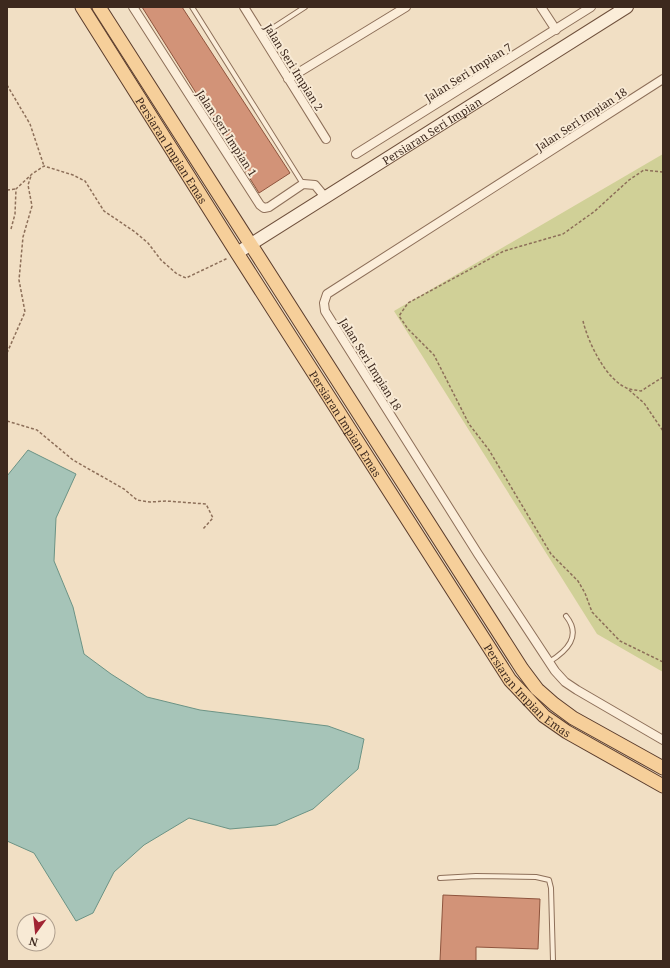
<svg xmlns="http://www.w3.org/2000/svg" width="670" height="968" font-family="'Noto Serif',serif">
  <rect width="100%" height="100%" fill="#f1dfc4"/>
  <path fill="#d0d097" d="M663 154V672L597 634 394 311Z"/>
  <path fill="#a6c4b8" stroke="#6c9385" d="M28 450 76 474 56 518 54 561 73 607 84 654 111 674 147 697 200 710 328 726 364 739 358 769 313 809 276 825 230 829 189 818 144 845 114 872 93 913 76 921 34 853 7 841V476Z"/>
  <path fill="#d29378" stroke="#8e543d" d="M142 7H182L290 173 259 193Z
    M443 895 540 899 538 949 476 947V961H440Z"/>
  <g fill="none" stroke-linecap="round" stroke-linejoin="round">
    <g stroke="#8d6f59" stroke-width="6">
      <path id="lane" d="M192 7 303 184
        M262 35 305 7
        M549 662C567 651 582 636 566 616
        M440 878 476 876 536 877 549 880 551 888 553 961"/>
    </g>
    <g stroke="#8d6f59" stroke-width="10">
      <path id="street" d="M133 7 260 205 264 208 269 207 303 184 315 185 325 197
        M244 7 326 139
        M541 7 556 30
        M288 79 406 7
        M663 79 327 294 324 303 325 311 478 554 555 671 565 682 577 690 663 740
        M356 154 591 7"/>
    </g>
    <g stroke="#6f503c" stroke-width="14">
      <g id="secondary">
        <path id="s1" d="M237 253 627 7"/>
      </g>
    </g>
    <g stroke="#5b3d2d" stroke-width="15">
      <g id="primary">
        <path id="s2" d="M82 7 237 253 510 680 544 716 567 732 663 786"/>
        <path d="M99 7 522 669 537 689 554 704 573 718 663 768"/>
      </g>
    </g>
    <path stroke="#8d6f59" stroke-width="1.5" stroke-dasharray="3 2" stroke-linecap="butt" d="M7 85 30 124 44 166
      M663 172 644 170 629 180 595 211 563 234 504 251 408 303 399 316 408 329 434 355 469 424 489 450 551 554 578 581 585 593 592 612 620 641 663 662
      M7 190 16 189
      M11 229 15 214 16 189 32 174 44 166 73 175 85 181 104 211 135 232 148 243 161 260 177 274 186 278 228 258
      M583 321C588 342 606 381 629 389 633 390 637 390 641 391L663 377
      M7 353 25 312 19 280 23 237 32 206 28 185 31 176
      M629 390 644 403 663 431
      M7 421 37 430 73 460 124 489 137 500 150 502 166 501 206 504 213 518 203 529"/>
    <use href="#lane" stroke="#fbedd9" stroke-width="4"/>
    <use href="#street" stroke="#fbedd9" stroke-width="8"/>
    <use href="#secondary" stroke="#fbedd9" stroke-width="12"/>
    <use href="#primary" stroke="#f6cf9a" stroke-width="13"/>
  </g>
  <g text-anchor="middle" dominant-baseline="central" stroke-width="4" stroke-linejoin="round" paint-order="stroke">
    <g font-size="11" fill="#3d291e" stroke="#f8ead5">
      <text transform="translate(294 67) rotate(58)">Jalan Seri Impian 2</text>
      <text transform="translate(468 72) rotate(-32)">Jalan Seri Impian 7</text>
      <text transform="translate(581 119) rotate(-33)">Jalan Seri Impian 18</text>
      <text stroke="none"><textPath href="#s1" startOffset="230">Persiaran Seri Impian</textPath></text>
      <text transform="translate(227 133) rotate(57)">Jalan Seri Impian 1</text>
      <text stroke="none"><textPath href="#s2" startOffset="169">Persiaran Impian Emas</textPath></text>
      <text transform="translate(371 364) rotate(58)">Jalan Seri Impian 18</text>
      <text stroke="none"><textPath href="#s2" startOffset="493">Persiaran Impian Emas</textPath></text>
      <text stroke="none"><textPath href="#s2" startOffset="817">Persiaran Impian Emas</textPath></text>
    </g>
  </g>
  <rect width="670" height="968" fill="none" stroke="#3d291e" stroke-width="16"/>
  <g transform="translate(36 932) rotate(195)"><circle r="19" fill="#f8ead5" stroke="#ad9d8c"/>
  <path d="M0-3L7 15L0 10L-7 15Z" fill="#a12534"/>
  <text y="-6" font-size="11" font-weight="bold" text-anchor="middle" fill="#3d291e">N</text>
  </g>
</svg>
